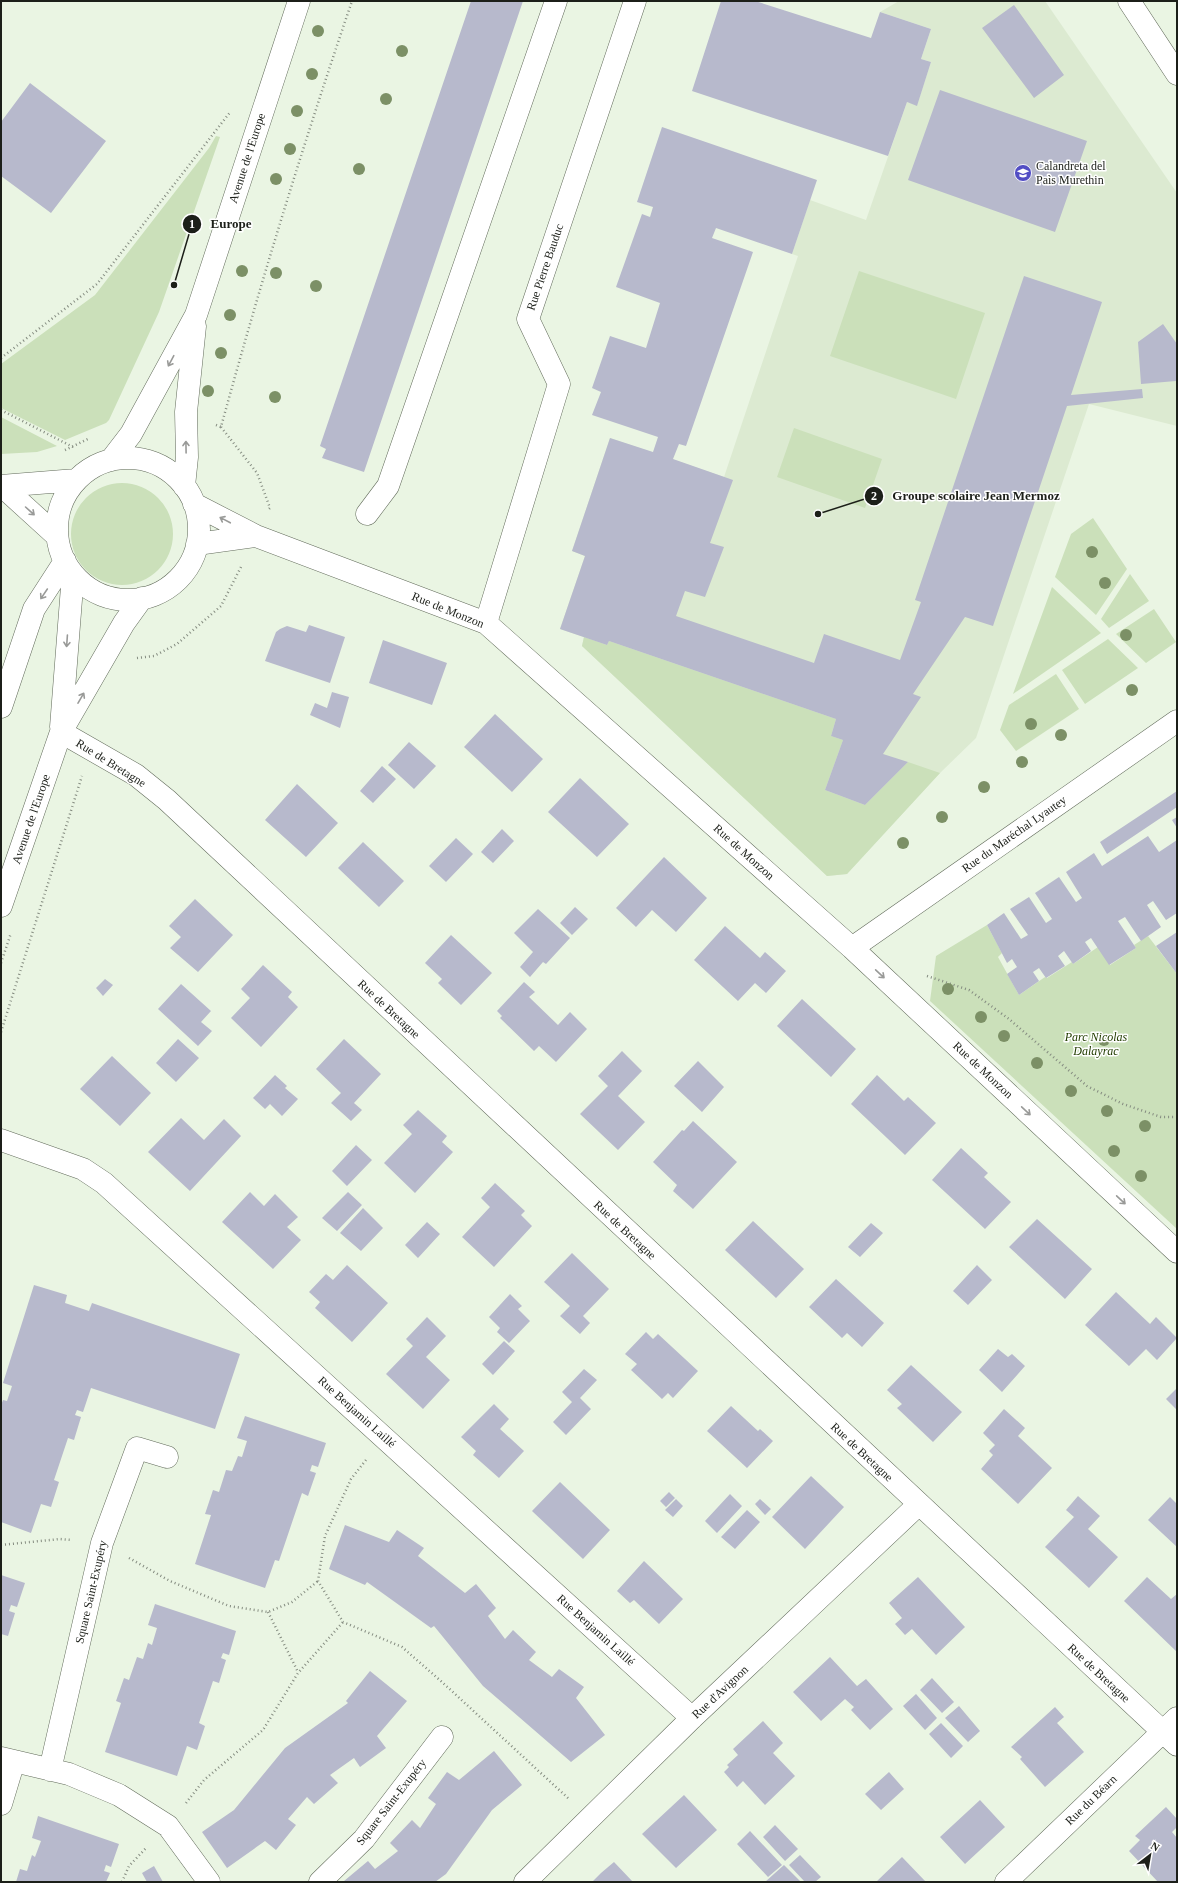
<svg xmlns="http://www.w3.org/2000/svg" width="1178" height="1883" font-family="Georgia,serif">
  <rect width="100%" height="100%" fill="#eaf5e3"/>
  <path fill="#dcead1" d="M899 1H1045L1177 193V426L1089 404 976 738 940 773 847 874 827 876 582 646 584 637 560 629 585 556 572 551 610 438 724 477 798 256 792 254 810 200 866 220 907 102 917 105 931 62 921 59 931 29 880 12Z"/>
  <path fill="#cbe0ba" d="M216 136 220 137 159 312 109 420 106 423 65 440 1 408V364L95 295 209 148Z
    M859 271 985 313 956 399 830 356Z
    M1 417 57 446 37 452 1 454Z
    M794 428 882 459 865 508 777 477Z
    M71 534a51 51 0 1 1 102 0a51 51 0 1 1-102 0Z
    M1093 518 1127 569 1096 615 1055 577 1071 534Z
    M1130 574 1149 601 1109 628 1101 619Z
    M1052 587 1101 633 1013 694Z
    M1154 609 1176 642 1146 663 1116 634Z
    M584 637 607 645 609 641 836 719 831 736 843 740 825 790 865 805 908 762 940 773 847 874 827 876 582 646Z
    M1108 639 1138 668 1085 704 1062 670Z
    M1056 674 1079 709 1016 751 1000 730 1009 705Z
    M987 925 1002 953 998 957 1019 995 1045 977 1047 978 1072 962 1073 964 1098 947 1110 965 1136 948 1134 945 1148 936 1177 974V1229L930 1001 936 956Z"/>
  <path fill="#b7b9cc" d="M471 1H523L364 472 322 458 326 449 320 446Z
    M721 1H755L871 38 880 12 931 29 921 59 931 62 917 106 907 102 888 156 692 91Z
    M1014 5 1064 75 1034 98 982 28Z
    M30 83 106 141 51 213 1 176V122Z
    M940 90 1087 141 1055 232 908 180Z
    M662 127 817 180 792 254 716 228 712 238 753 252 686 446 679 444 673 459 733 480 710 543 724 547 705 597 685 591 676 616 814 663 824 634 900 660 921 602 915 600 1024 276 1102 302 1071 395 1142 389 1143 398 1067 406 993 626 965 617 913 694 921 697 883 754 908 762 865 805 825 790 843 740 831 736 836 719 609 641 607 645 560 629 585 556 572 551 610 438 653 452 658 437 592 415 601 392 592 388 610 336 646 348 660 303 616 287 642 214 650 217 653 207 637 202Z
    M1163 324 1177 344V383L1176 381 1141 384 1138 342Z
    M309 625 345 637 330 683 265 661 276 632 280 629 287 626 306 632Z
    M383 640 447 663 432 705 369 683Z
    M332 692 349 697 340 728 310 715 315 703 327 708Z
    M495 714 543 759 512 792 464 747Z
    M409 742 436 766 414 789 388 765Z
    M382 766 396 779 373 803 360 791Z
    M580 778 629 824 597 857 548 812Z
    M297 784 338 823 306 857 265 820Z
    M1177 791V807L1107 854 1100 842Z
    M1177 817V828L1172 820Z
    M502 829 514 841 493 863 481 852Z
    M1148 836 1159 852 1177 840V913L1166 920 1153 901 1147 905 1161 927 1141 941 1125 917 1118 921 1136 948 1109 965 1091 938 1085 942 1091 951 1073 964 1064 951 1058 956 1065 966 1046 978 1039 968 1033 972 1039 981 1019 995 1007 974 1017 967 1012 959 1007 963 987 925 1004 913 1021 939 1028 935 1010 909 1029 897 1046 923 1052 919 1035 893 1059 877 1076 902 1082 898 1066 872 1094 853 1102 866Z
    M456 838 473 854 446 882 429 866Z
    M363 842 404 881 379 907 338 868Z
    M664 857 707 898 676 932 652 910 636 927 616 908Z
    M195 899 233 935 198 972 170 948 181 937 169 926Z
    M575 907 588 919 572 935 560 923Z
    M538 909 570 938 546 964 543 962 530 977 520 967 533 952 514 933Z
    M725 926 760 958 765 952 786 971 766 993 755 983 738 1001 694 960Z
    M1177 932V974L1156 946Z
    M451 935 492 973 461 1005 438 983 442 979 425 963Z
    M263 965 292 992 288 997 298 1007 261 1047 231 1018 250 998 241 989Z
    M105 979 113 985 103 996 96 988Z
    M524 982 535 992 529 997 558 1025 570 1012 587 1029 556 1062 539 1046 534 1051 500 1018 502 1016 497 1011Z
    M181 984 211 1011 201 1022 212 1031 198 1046 158 1009Z
    M802 999 856 1049 831 1077 777 1026Z
    M178 1039 199 1058 176 1082 156 1063Z
    M344 1039 381 1074 354 1103 362 1110 351 1121 331 1103 341 1093 316 1069Z
    M622 1051 642 1071 618 1096 645 1122 618 1150 580 1114 608 1086 598 1076Z
    M112 1056 151 1093 120 1126 80 1089Z
    M698 1061 724 1087 702 1112 674 1086Z
    M275 1075 287 1086 285 1088 298 1099 282 1116 270 1104 265 1109 253 1098Z
    M877 1075 904 1101 908 1097 936 1123 905 1155 851 1104Z
    M418 1110 447 1136 442 1142 453 1152 415 1193 384 1163 412 1134 403 1125Z
    M181 1118 204 1140 224 1119 241 1136 190 1191 148 1152Z
    M693 1121 737 1162 693 1209 673 1191 677 1185 653 1162 682 1130 684 1131Z
    M356 1145 372 1160 347 1186 332 1171Z
    M961 1148 988 1173 984 1177 1011 1202 985 1229 932 1180Z
    M495 1183 525 1211 521 1215 532 1226 494 1267 462 1237 490 1207 481 1198Z
    M250 1192 264 1206 275 1194 298 1217 287 1227 301 1240 273 1269 222 1222Z
    M348 1192 362 1205 337 1231 322 1218Z
    M363 1208 383 1228 361 1251 340 1233Z
    M1037 1219 1092 1269 1065 1299 1009 1247Z
    M753 1221 804 1269 776 1298 725 1250Z
    M427 1222 440 1234 418 1258 405 1245Z
    M871 1223 883 1233 860 1257 848 1247Z
    M572 1253 609 1289 583 1316 590 1323 580 1334 560 1316 570 1306 544 1282Z
    M347 1265 388 1303 352 1342 315 1308 320 1302 309 1292 326 1274 333 1280Z
    M977 1265 992 1280 968 1305 953 1291Z
    M836 1279 884 1323 862 1347 847 1333 842 1338 809 1307Z
    M34 1285 67 1295 65 1303 89 1311 92 1303 240 1354 215 1429 91 1388 83 1412 77 1410 75 1415 81 1417 74 1440 68 1438 54 1480 59 1482 51 1507 41 1504 31 1533 1 1522V1405L3 1400 7 1401 12 1386 3 1383Z
    M1116 1292 1150 1324 1156 1317 1177 1338 1157 1360 1146 1349 1129 1366 1085 1325Z
    M510 1294 522 1306 518 1309 530 1321 509 1343 497 1332 500 1328 489 1317Z
    M427 1317 446 1336 426 1357 450 1380 423 1409 386 1374 413 1346 406 1339Z
    M646 1332 653 1339 658 1334 698 1371 673 1398 668 1393 662 1399 631 1370 637 1364 625 1354Z
    M504 1341 515 1351 493 1375 482 1364Z
    M998 1349 1008 1357 1012 1354 1025 1366 1002 1392 979 1370Z
    M911 1365 962 1412 933 1442 897 1408 902 1404 887 1390Z
    M584 1369 597 1380 580 1398 591 1409 566 1435 553 1422 572 1402 562 1392Z
    M1177 1388V1410L1166 1399Z
    M494 1404 509 1419 500 1429 524 1451 499 1478 473 1455 476 1451 461 1437Z
    M731 1406 758 1431 760 1429 773 1441 747 1468 707 1431Z
    M1004 1409 1025 1428 1018 1436 1052 1468 1018 1504 981 1469 993 1455 989 1451 995 1445 983 1433Z
    M245 1416 326 1443 318 1467 312 1465 310 1471 316 1473 308 1496 302 1493 279 1561 275 1560 265 1588 195 1564 211 1515 205 1514 213 1490 219 1492 226 1470 232 1471 238 1456 242 1457 247 1441 237 1438Z
    M811 1476 844 1507 805 1549 772 1517Z
    M560 1482 610 1530 583 1559 532 1511Z
    M669 1492 675 1498 666 1507 660 1501Z
    M730 1494 742 1506 717 1533 705 1521Z
    M1078 1496 1100 1516 1088 1529 1118 1557 1089 1588 1045 1547 1074 1517 1066 1510Z
    M1170 1497 1177 1504V1547L1148 1520Z
    M676 1499 683 1506 673 1517 665 1510Z
    M760 1499 771 1509 765 1515 755 1504Z
    M747 1510 760 1522 735 1549 721 1537Z
    M345 1525 389 1542 397 1530 424 1548 418 1556 465 1593 476 1584 496 1608 488 1616 505 1639 513 1630 536 1652 529 1660 552 1677 559 1669 584 1687 576 1698 605 1735 571 1762 483 1686 434 1626 431 1628 367 1582 365 1585 329 1569Z
    M644 1561 683 1599 659 1624 634 1600 630 1603 617 1591Z
    M1 1575 25 1583 17 1607 11 1605 9 1611 15 1613 8 1636 1 1634Z
    M918 1577 965 1627 936 1655 912 1629 905 1635 895 1624 902 1618 889 1603Z
    M1147 1577 1171 1599 1177 1594V1652L1124 1601Z
    M155 1604 236 1631 229 1655 223 1653 221 1658 226 1660 219 1683 213 1681 199 1723 205 1726 197 1750 187 1746 177 1776 105 1752 121 1703 116 1701 124 1678 129 1680 137 1657 143 1659 148 1643 152 1645 157 1628 148 1625Z
    M830 1657 857 1686 866 1679 893 1709 870 1730 851 1710 854 1707 845 1699 821 1721 793 1692Z
    M370 1671 407 1701 377 1736 386 1748 360 1767 354 1758 330 1775 338 1783 314 1804 307 1797 288 1819 296 1825 276 1850 265 1841 227 1868 202 1832 234 1810 285 1748 348 1703 346 1701Z
    M932 1678 954 1702 942 1713 920 1690Z
    M916 1694 937 1718 925 1730 903 1706Z
    M959 1706 980 1731 968 1742 945 1718Z
    M1055 1707 1064 1717 1057 1723 1084 1752 1045 1787 1020 1759 1022 1757 1011 1747Z
    M763 1721 783 1743 773 1753 795 1776 765 1805 743 1781 737 1787 724 1772 729 1767 727 1765 738 1755 733 1749Z
    M941 1723 963 1746 951 1758 929 1734Z
    M494 1751 522 1785 492 1810 446 1874 435 1882H345L344 1881 368 1861 375 1869 398 1851 390 1843 412 1820 420 1828 436 1804 428 1798 447 1772 459 1780Z
    M889 1772 904 1789 881 1810 865 1794Z
    M684 1795 717 1830 676 1868 642 1834Z
    M980 1800 1005 1827 965 1864 940 1837Z
    M1166 1807 1177 1819V1827L1172 1832 1177 1838 1176 1882H1158L1129 1851 1140 1840 1135 1836Z
    M38 1816 119 1844 111 1867 106 1865 104 1871 110 1873 106 1882H16L20 1869 27 1871 32 1855 35 1857 41 1841 32 1838Z
    M775 1825 798 1849 785 1861 763 1837Z
    M750 1831 782 1865 768 1877 737 1844Z
    M800 1855 821 1877 815 1882H805L789 1865Z
    M902 1857 926 1882H876Z
    M614 1862 633 1882H592L601 1873Z
    M784 1865 801 1882H765Z
    M154 1866 163 1882H147L142 1873Z"/>
  <g fill="none" stroke-linecap="round" stroke-linejoin="round">
    <g stroke="#626b5b" stroke-width="23">
      <path id="minor" d="M1129 1 1177 74
        M57 529a71 71 0 1 1 142 0a71 71 0 1 1-142 0Z
        M111 460 131 434 196 315 299 1
        M1 486 76 480
        M2 486 57 536
        M184 486 187 457 186 412 195 326
        M194 504 256 536 486 623 852 948 1177 1252
        M367 514 388 486 556 1
        M197 544 256 536
        M486 623 559 384 528 319 635 1
        M1 707 34 609 65 561
        M61 727 73 574
        M61 732 136 775 167 800 1177 1745
        M1 906 61 732 124 623 142 598
        M852 948 1177 721
        M1 1140 83 1169 104 1183 692 1718
        M1 1758 69 1774 119 1795 168 1826 209 1882
        M50 1770 102 1543 137 1448 167 1457
        M1 1804 14 1761
        M320 1882 364 1839 442 1737
        M525 1882 692 1718 918 1505
        M1006 1882 1177 1718"/>
    </g>
    <path stroke="#858c80" stroke-width="2.5" stroke-dasharray="1 3" stroke-linecap="butt" d="M1 358 97 284 231 111
      M1 410 73 447
      M216 425 221 427C260 284 304 142 352 1
      M221 427 257 473 270 508 268 510
      M65 450 90 438
      M137 658 154 656 177 644 221 606 241 567
      M1 963 11 933
      M927 976 969 990 1009 1019 1087 1086 1123 1104 1161 1117H1177
      M1 1032 82 776
      M366 1460 351 1479 325 1536 318 1581 343 1622 402 1647 442 1682 569 1799
      M1 1545 60 1539 72 1540
      M129 1558 170 1581 229 1606 268 1612 292 1602 318 1581
      M268 1612 298 1672
      M186 1803 204 1780 263 1730 298 1673 343 1622
      M122 1882 129 1866 147 1847"/>
    <use href="#minor" stroke="#fff" stroke-width="22"/>
  </g>
  <g fill="#7c9066">
    <circle cx="318" cy="31" r="6"/>
    <circle cx="402" cy="51" r="6"/>
    <circle cx="312" cy="74" r="6"/>
    <circle cx="386" cy="99" r="6"/>
    <circle cx="297" cy="111" r="6"/>
    <circle cx="290" cy="149" r="6"/>
    <circle cx="359" cy="169" r="6"/>
    <circle cx="276" cy="179" r="6"/>
    <circle cx="242" cy="271" r="6"/>
    <circle cx="276" cy="273" r="6"/>
    <circle cx="316" cy="286" r="6"/>
    <circle cx="230" cy="315" r="6"/>
    <circle cx="221" cy="353" r="6"/>
    <circle cx="208" cy="391" r="6"/>
    <circle cx="275" cy="397" r="6"/>
    <circle cx="1092" cy="552" r="6"/>
    <circle cx="1105" cy="583" r="6"/>
    <circle cx="1126" cy="635" r="6"/>
    <circle cx="1132" cy="690" r="6"/>
    <circle cx="1031" cy="724" r="6"/>
    <circle cx="1061" cy="735" r="6"/>
    <circle cx="1022" cy="762" r="6"/>
    <circle cx="984" cy="787" r="6"/>
    <circle cx="942" cy="817" r="6"/>
    <circle cx="903" cy="843" r="6"/>
    <circle cx="948" cy="989" r="6"/>
    <circle cx="981" cy="1017" r="6"/>
    <circle cx="1004" cy="1036" r="6"/>
    <circle cx="1104" cy="1040" r="6"/>
    <circle cx="1037" cy="1063" r="6"/>
    <circle cx="1071" cy="1091" r="6"/>
    <circle cx="1107" cy="1111" r="6"/>
    <circle cx="1145" cy="1126" r="6"/>
    <circle cx="1114" cy="1151" r="6"/>
    <circle cx="1141" cy="1176" r="6"/>
  </g>
  <defs><path id="oneway-shaft" d="M-6 0H5M1.5-3L5.5 0L1.5 3" fill="none" stroke-width="1.6" stroke-linecap="round" stroke-linejoin="round"/></defs>
  <g stroke="#999a98">
    <use href="#oneway-shaft" transform="translate(171 361) rotate(118)"/>
    <use href="#oneway-shaft" transform="translate(186 447) rotate(-91)"/>
    <use href="#oneway-shaft" transform="translate(30 511) rotate(42)"/>
    <use href="#oneway-shaft" transform="translate(225 520) rotate(-152)"/>
    <use href="#oneway-shaft" transform="translate(44 594) rotate(124)"/>
    <use href="#oneway-shaft" transform="translate(67 641) rotate(94)"/>
    <use href="#oneway-shaft" transform="translate(81 698) rotate(-60)"/>
    <use href="#oneway-shaft" transform="translate(880 974) rotate(43)"/>
    <use href="#oneway-shaft" transform="translate(1026 1111) rotate(43)"/>
    <use href="#oneway-shaft" transform="translate(1121 1200) rotate(43)"/>
  </g>
  <defs>
    <g id="school-disc" transform="scale(0.9)"><circle r="9.5" fill="#524dc4" stroke="#fff"/><path d="M0-5L7-2L0 1L-7-2ZM-4 1L0 2.5L4 1V4Q0 6-4 4Z" fill="#fff"/></g>
  </defs>
  <g fill-rule="evenodd">
    <use href="#school-disc" x="1023" y="173"/>
  </g>
  <g text-anchor="middle" dominant-baseline="central" stroke-width="3" stroke-linejoin="round" paint-order="stroke">
    <g font-size="12" fill="#1c1f19" stroke="#fff">
      <text transform="translate(247 158) rotate(-72)">Avenue de l'Europe</text>
      <text transform="translate(545 267) rotate(-71)">Rue Pierre Bauduc</text>
      <text transform="translate(448 610) rotate(22)">Rue de Monzon</text>
      <text transform="translate(111 763) rotate(32)">Rue de Bretagne</text>
      <text transform="translate(31 819) rotate(-71)">Avenue de l'Europe</text>
      <text transform="translate(1014 834) rotate(-35)">Rue du Maréchal Lyautey</text>
      <text transform="translate(744 852) rotate(42)">Rue de Monzon</text>
      <text transform="translate(389 1009) rotate(43)">Rue de Bretagne</text>
      <text transform="translate(983 1070) rotate(43)">Rue de Monzon</text>
      <text transform="translate(625 1230) rotate(43)">Rue de Bretagne</text>
      <text transform="translate(357 1412) rotate(42)">Rue Benjamin Laillé</text>
      <text transform="translate(862 1452) rotate(43)">Rue de Bretagne</text>
      <text transform="translate(91 1592) rotate(-77)">Square Saint-Exupéry</text>
      <text transform="translate(596 1630) rotate(42)">Rue Benjamin Laillé</text>
      <text transform="translate(1099 1673) rotate(43)">Rue de Bretagne</text>
      <text transform="translate(720 1692) rotate(-43)">Rue d'Avignon</text>
      <text transform="translate(1091 1800) rotate(-44)">Rue du Béarn</text>
      <text transform="translate(391 1802) rotate(-52)">Square Saint-Exupéry</text>
    </g>
    <g font-size="12" fill="#1c1f19" stroke="#fff" text-anchor="start">
      <text x="1036" y="166">Calandreta del<tspan x="1036" dy="14">Paìs Murethin</tspan></text>
    </g>
    <g font-size="12" font-style="italic" fill="#223d00" stroke="#fff">
      <text x="1096" y="1037">Parc Nicolas<tspan x="1096" dy="14">Dalayrac</tspan></text>
    </g>
  </g>
  <path fill="none" stroke="#1c1f19" stroke-width="1.5" d="M174 285L192 224M818 514L874 496"/>
  <g fill="#1c1f19" stroke="#fff" stroke-width="1.5">
    <circle cx="174" cy="285" r="4"/>
    <circle cx="818" cy="514" r="4"/>
    <circle cx="192" cy="224" r="10"/>
    <circle cx="874" cy="496" r="10"/>
  </g>
  <g font-size="12" text-anchor="middle" font-weight="bold" fill="#fff">
    <text x="192" y="228">1</text>
    <text x="874" y="500">2</text>
  </g>
  <g font-size="13" text-anchor="middle" font-weight="bold" fill="#1c1f19" stroke="#fff" stroke-width="3" stroke-linejoin="round" paint-order="stroke">
    <text x="231" y="228">Europe</text>
    <text x="976" y="500">Groupe scolaire Jean Mermoz</text>
  </g>
  <rect width="1178" height="1883" fill="none" stroke="#1c1f19" stroke-width="4"/>
  <g transform="translate(1150 1855) rotate(31)" stroke="#ffffff" stroke-width="3" paint-order="stroke">
  <path d="M0-3L7 15L0 10L-7 15Z" fill="#1c1f19"/>
  <text y="-6" font-size="11" font-weight="bold" text-anchor="middle" fill="#1c1f19">N</text>
  </g>
</svg>
